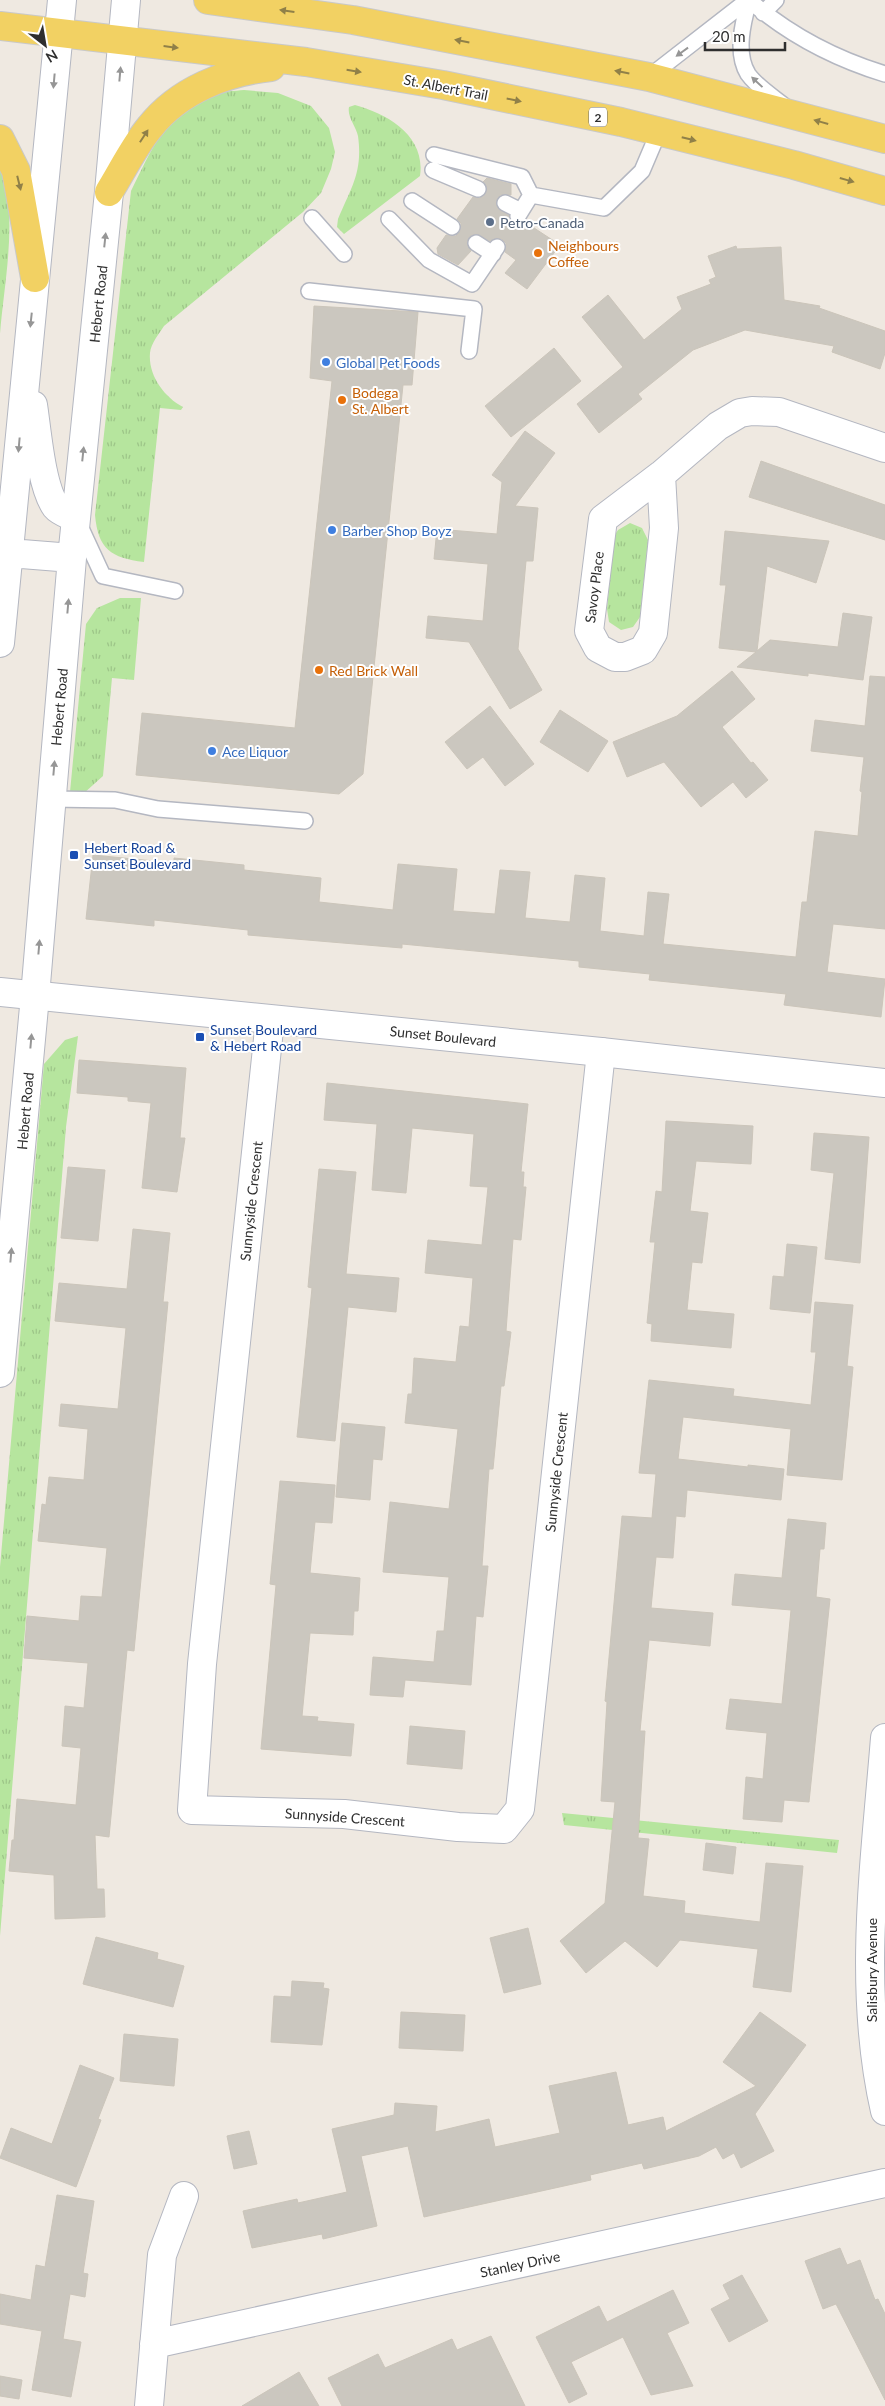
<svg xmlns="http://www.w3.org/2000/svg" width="885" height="2406" font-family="Lato,sans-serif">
  <defs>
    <pattern id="grass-tufts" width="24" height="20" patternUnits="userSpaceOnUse" patternTransform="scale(1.25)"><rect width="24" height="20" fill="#b6e59e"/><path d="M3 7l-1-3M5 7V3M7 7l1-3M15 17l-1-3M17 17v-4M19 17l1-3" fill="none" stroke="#9dc588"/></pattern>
  </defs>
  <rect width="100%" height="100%" fill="#efe9e1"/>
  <path fill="url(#grass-tufts)" d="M244 90 278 93 311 106 329 128 335 152 331 169 321 193 303 212 164 326C159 334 151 343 150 353 148 375 164 397 183 407L181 410 160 408 144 562C111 558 98 549 95 515L131 191C151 151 167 109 213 94 223 91 235 91 244 90Z
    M355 105C388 114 426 136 420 176L344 234 337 227 338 219C351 188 363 172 358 136 356 126 347 117 349 107Z
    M0 166C19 215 4 282 0 334Z
    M630 523 642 528 648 540 640 617 633 627 621 630 609 622 607 609 614 536 618 530Z
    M120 598H141L134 680 112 678 103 776 83 794 70 792 86 624 97 608Z
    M78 1036 66 1127 0 1936V1567L44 1064 65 1040Z
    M562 1813 839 1840 837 1853 564 1825Z"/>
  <path fill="#cbc7bf" stroke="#cbc5ba" d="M487 178 511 184V195H500L496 203 498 209 509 215 513 224 518 225 525 222 560 245 527 289 505 273 516 260 505 252 506 243 502 239 497 238 490 241 477 234 471 235 467 243 471 251 458 265 438 254 437 248 446 235 456 236 460 232 461 223 457 219 473 197 480 198 486 193 487 187 483 182Z
    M736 246 737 249 781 247 784 300 820 306 819 308 885 331V353L880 369 832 352 834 346 745 330 693 350 638 394 642 399 599 433 577 404 623 367 582 317 608 295 644 340 682 309 677 297 711 284 709 280 716 277 708 256Z
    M314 306 418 312 412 385H403L363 774 339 794 136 775 142 713 295 728 332 381 310 378Z
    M554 348 581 381 511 437 485 406Z
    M525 431 555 453 515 506 538 508 533 561H526L518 649 542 690 510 709 469 642 426 638 428 616 483 621 488 564 434 559 437 529 497 534 502 482 492 475Z
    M761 461 885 505V540L749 497Z
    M725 531 829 541 816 583 767 566 757 651 770 640 838 647 843 613 872 617 863 680 808 673V676L737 667 756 652 719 648 726 585H720Z
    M732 671 755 699 722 727 751 763 753 762 768 780 746 798 733 782 701 807 664 762 627 777 613 742 677 716Z
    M870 676 885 677V929L833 924 827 972 885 979 881 1017 784 1005 786 994 649 980 650 974 579 967V961L402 944V948L248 935V930L154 920V926L86 919 93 855 174 863V858L244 865V870L321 878 319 902 393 910 398 864 457 869 453 911 495 914 500 870 530 872 525 918 570 922 575 875 605 878 600 931 644 936 648 892 669 894 663 944 796 957 802 902H807L815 831 858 836 862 792 860 791 864 757 811 751 815 720 865 726Z
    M490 706 534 764 505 786 483 757 467 769 445 742Z
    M560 710 608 741 588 772 540 742Z
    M79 1060 186 1068 180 1138H185L177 1192 142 1188 151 1103 128 1101V1097L77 1093Z
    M327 1083 528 1104 521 1172H524L523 1187H526L521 1240 513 1239 506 1331 511 1332 504 1386H501L493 1469H489L482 1566H488L483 1617 476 1616 471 1685 405 1680 403 1697 370 1695 373 1657 434 1662 437 1631H444L449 1577 383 1572 390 1502 449 1509 458 1429 405 1423 408 1394H412L414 1358 456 1362 460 1326 469 1327 473 1278 425 1273 428 1240 482 1245 488 1187 470 1186 474 1134 412 1128 406 1193 372 1190 377 1124 324 1120Z
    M666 1121 753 1126 751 1164 696 1161 690 1211 708 1213 702 1263 692 1262 687 1310 734 1314 731 1348 651 1341 652 1324 647 1323 655 1242H650L656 1191 662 1192Z
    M814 1133 869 1137 860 1263 825 1259 834 1173 811 1170Z
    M68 1167 105 1170 98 1241 61 1238Z
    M319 1169 356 1172 346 1274 399 1278 396 1312 348 1307 335 1441 297 1437 312 1288 308 1287Z
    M133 1229 170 1233 163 1302H168L134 1651 127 1650 109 1837 95 1835 97 1889H104L105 1917 55 1919 54 1875 9 1871 12 1840H14L17 1799 76 1805 81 1748 62 1746 65 1706 84 1708 88 1663 24 1658 27 1616 79 1621 81 1596 102 1597 107 1548 38 1541 42 1504 46 1505 49 1477 84 1480 88 1429 59 1426 61 1404 118 1409 126 1328 55 1321 59 1283 127 1289Z
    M787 1244 817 1247 810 1313 770 1309 773 1276 784 1277Z
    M815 1302 853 1305 847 1366 853 1367 842 1480 787 1475 791 1429 683 1417 678 1459 748 1467V1465L784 1469 781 1500 687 1490 685 1517 676 1516 673 1558 656 1557 651 1608 713 1613 710 1646 649 1640 640 1731H645L638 1838 649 1839 643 1896 685 1901 684 1913 760 1922 766 1863 803 1866 791 1992 753 1987 758 1949 680 1940 657 1967 625 1941 586 1973 560 1941 605 1903 615 1802 601 1801 607 1702 605 1701 622 1516 652 1518 656 1474 639 1473 649 1380 734 1389 733 1396 811 1405 816 1352H811Z
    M342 1423 385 1427 382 1460 373 1459 370 1500 336 1497Z
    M280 1481 335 1485 332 1523 315 1522 310 1573 360 1578 358 1611H354L353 1635 310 1633 302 1716 318 1717 317 1721 354 1724 351 1756 261 1749 276 1585 270 1584Z
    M788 1519 826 1523 824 1549H820L816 1597 830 1599 809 1802 784 1800 782 1822 743 1819 746 1777 763 1779 767 1733 726 1729 730 1699 782 1704 791 1610 732 1605 735 1574 782 1578Z
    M410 1726 465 1731 462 1769 407 1764Z
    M706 1843 736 1847 733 1874 703 1870Z
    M528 1928 541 1984 504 1993 490 1938Z
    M96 1937 158 1953 157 1959 184 1966 173 2007 83 1984Z
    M292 1981 324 1983 323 1988 329 1989 322 2045 271 2042 274 1996 291 1997Z
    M401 2012 465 2015 463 2051 399 2048Z
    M760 2012 806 2045 755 2114 774 2151 741 2168 734 2153 723 2159 716 2147 699 2156 644 2169 642 2163 590 2175 591 2180 424 2217 408 2146 361 2156 377 2226 323 2239 322 2234 252 2248 243 2211 297 2199 298 2203 347 2192 332 2129 394 2115 395 2103 437 2106 435 2132 489 2119 495 2147 560 2133 549 2086 616 2072 628 2125 663 2117 666 2131 756 2086 723 2062Z
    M124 2034 178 2039 174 2086 120 2081Z
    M80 2065 114 2078 98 2119 101 2120 76 2187 0 2158 11 2128 52 2144Z
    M249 2131 257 2164 234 2169 227 2136Z
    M57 2195 94 2201 83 2273 88 2274 85 2297 70 2294 63 2339 81 2342 71 2397 32 2390 42 2331 0 2324V2294L31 2300 36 2265 45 2267Z
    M840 2248 847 2265 860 2260 875 2300 878 2299 885 2314V2400L836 2304 823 2309 805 2261Z
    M742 2275 768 2321 729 2342 711 2309 730 2299 723 2285Z
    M673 2290 689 2323 667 2333 693 2386 651 2395 623 2337 571 2362 587 2394 569 2403 536 2337 599 2306 607 2322Z
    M491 2336 525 2406H342L328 2378 378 2354 385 2368 452 2339 457 2350Z
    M299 2372 319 2406H242Z
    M0 2376 22 2380 19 2399 0 2396Z"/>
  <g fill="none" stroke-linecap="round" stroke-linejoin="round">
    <g stroke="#b4b7c1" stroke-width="18">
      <path id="service" d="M749 0C788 34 836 59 885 74
        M749 0C743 22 735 53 748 74 757 87 775 98 787 108
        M763 13 776 0
        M649 77 748 0
        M434 155 522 177 531 195 604 208 642 171 659 131
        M433 170 478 189
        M412 201 452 227
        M505 203 521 211
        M518 216 531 195
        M312 218 344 254
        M389 219 429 260 472 284 497 247
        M476 243 493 254
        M309 291 474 309 469 351
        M79 524 103 576 175 591
        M51 799 115 800 158 809 305 821"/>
    </g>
    <g stroke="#b4b7c1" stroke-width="30">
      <path id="minor" d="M661 475 664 528 653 633 643 650 625 657H615L598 648 589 631 603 519 661 475 718 426 740 413 752 411 779 412 885 448
        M270 1020 202 1664 192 1810 344 1814 458 1827 504 1829 520 1809 601 1052
        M154 2344 885 2183
        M149 2406 162 2255 184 2196"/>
    </g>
    <g stroke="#b4b7c1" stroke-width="30">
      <path id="tertiary" d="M0 992 601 1052 885 1083
        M885 1738C875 1863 857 1988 885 2111"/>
    </g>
    <g stroke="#b4b7c1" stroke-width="30">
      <path id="secondary" d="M33 405C37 430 41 487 56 507 60 512 70 515 76 518
        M9 553 72 558
        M0 643 62 0
        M0 1373 35 996 72 558 109 192 126 0"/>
    </g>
    <g stroke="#c9c9c9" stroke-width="30">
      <path id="primary" d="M208 0 353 20 649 77 885 139
        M0 26 306 62 443 85 621 122 794 165 885 191
        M0 139 16 171 35 278
        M109 192C122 171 134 146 150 127 179 90 226 72 271 67"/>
    </g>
    <use href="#service" stroke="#fff" stroke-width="15"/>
    <use href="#minor" stroke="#fff" stroke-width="28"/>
    <use href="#tertiary" stroke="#fff" stroke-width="28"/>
    <use href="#secondary" stroke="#fff" stroke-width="28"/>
    <use href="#primary" stroke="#f2d163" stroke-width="28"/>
  </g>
  <defs><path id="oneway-solid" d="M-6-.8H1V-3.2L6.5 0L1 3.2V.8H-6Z" transform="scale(1.25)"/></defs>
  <g fill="#908048">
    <use href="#oneway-solid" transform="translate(287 11) rotate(-172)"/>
    <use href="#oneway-solid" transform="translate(462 41) rotate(-169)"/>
    <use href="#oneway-solid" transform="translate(171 47) rotate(7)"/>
    <use href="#oneway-solid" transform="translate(354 71) rotate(9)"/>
    <use href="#oneway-solid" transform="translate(622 72) rotate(-169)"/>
    <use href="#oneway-solid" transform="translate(514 100) rotate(12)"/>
    <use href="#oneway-solid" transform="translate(821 122) rotate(-164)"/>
    <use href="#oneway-solid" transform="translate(144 136) rotate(-57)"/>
    <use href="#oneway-solid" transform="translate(689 139) rotate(14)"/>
    <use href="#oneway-solid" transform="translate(847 180) rotate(16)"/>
    <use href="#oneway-solid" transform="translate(19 183) rotate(76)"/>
  </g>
  <g fill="#969696">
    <use href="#oneway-solid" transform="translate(682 52) rotate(144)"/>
    <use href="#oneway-solid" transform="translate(120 74) rotate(-85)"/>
    <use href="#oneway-solid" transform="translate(54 81) rotate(95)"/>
    <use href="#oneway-solid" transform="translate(757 82) rotate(-137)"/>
    <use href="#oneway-solid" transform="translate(105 240) rotate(-84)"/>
    <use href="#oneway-solid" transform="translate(31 320) rotate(96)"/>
    <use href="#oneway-solid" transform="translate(19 445) rotate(95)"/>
    <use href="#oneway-solid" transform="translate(83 454) rotate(-84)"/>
    <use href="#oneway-solid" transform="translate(68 606) rotate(-85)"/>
    <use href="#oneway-solid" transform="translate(54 768) rotate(-85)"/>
    <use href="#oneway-solid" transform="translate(39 947) rotate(-85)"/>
    <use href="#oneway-solid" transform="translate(31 1041) rotate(-85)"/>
    <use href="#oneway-solid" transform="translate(11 1255) rotate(-85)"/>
  </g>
  <circle fill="#5c6f8a" stroke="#fff" stroke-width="2" cx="490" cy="222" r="5"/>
  <g fill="#e8710a" stroke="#fff" stroke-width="2">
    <circle cx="538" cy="253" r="5"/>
    <circle cx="342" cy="400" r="5"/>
    <circle cx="319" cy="670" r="5"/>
  </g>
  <g fill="#3f7fe0" stroke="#fff" stroke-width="2">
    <circle cx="326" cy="362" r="5"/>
    <circle cx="332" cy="530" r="5"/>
    <circle cx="212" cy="751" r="5"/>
  </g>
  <g fill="#1a4fb4" stroke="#fff" stroke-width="2">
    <rect x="69" y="850" width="10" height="10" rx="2.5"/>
    <rect x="195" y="1032" width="10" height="10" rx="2.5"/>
  </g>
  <g text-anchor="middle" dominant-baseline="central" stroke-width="4" stroke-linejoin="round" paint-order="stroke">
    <rect fill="#fff" stroke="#6d6d6d" stroke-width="1" x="589" y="107.5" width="18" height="19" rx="4"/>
    <g font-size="12" font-weight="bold" fill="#2e2e2e">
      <text x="598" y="117">2</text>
    </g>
    <g font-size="14" fill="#2e2e2e" stroke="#fff">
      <text transform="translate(446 87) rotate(11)">St. Albert Trail</text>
      <text transform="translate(98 304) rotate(-84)">Hebert Road</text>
      <text transform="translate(594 587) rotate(-83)">Savoy Place</text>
      <text transform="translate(59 707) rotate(-85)">Hebert Road</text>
      <text transform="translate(443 1036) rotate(6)">Sunset Boulevard</text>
      <text transform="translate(25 1111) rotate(-85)">Hebert Road</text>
      <text transform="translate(251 1201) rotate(-84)">Sunnyside Crescent</text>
      <text transform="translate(556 1472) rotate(-84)">Sunnyside Crescent</text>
      <text transform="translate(345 1817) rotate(4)">Sunnyside Crescent</text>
      <text transform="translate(871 1970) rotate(-90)">Salisbury Avenue</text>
      <text transform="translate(520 2264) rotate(-12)">Stanley Drive</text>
    </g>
    <g font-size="14" fill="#4e5e75" stroke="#fff" text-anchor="start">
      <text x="500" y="222">Petro-Canada</text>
    </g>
    <g font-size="14" fill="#c56008" stroke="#fff" text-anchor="start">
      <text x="548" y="245">Neighbours<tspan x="548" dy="16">Coffee</tspan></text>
      <text x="352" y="392">Bodega<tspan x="352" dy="16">St. Albert</tspan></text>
      <text x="329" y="670">Red Brick Wall</text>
    </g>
    <g font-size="14" fill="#366cbe" stroke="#fff" text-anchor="start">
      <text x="336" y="362">Global Pet Foods</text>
      <text x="342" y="530">Barber Shop Boyz</text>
      <text x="222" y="751">Ace Liquor</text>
    </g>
    <g font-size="14" fill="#164399" stroke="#fff" text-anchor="start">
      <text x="84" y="847">Hebert Road &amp;<tspan x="84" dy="16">Sunset Boulevard</tspan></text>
      <text x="210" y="1029">Sunset Boulevard<tspan x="210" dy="16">&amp; Hebert Road</tspan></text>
    </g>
  </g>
  <g transform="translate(45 45) rotate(149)" stroke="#ffffff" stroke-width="4" paint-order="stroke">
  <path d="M0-4L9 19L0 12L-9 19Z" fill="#2e2e2e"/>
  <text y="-8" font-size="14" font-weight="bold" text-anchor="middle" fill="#2e2e2e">N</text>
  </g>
  <path d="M705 42v8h80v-8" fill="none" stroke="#2e2e2e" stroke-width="2.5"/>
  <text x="712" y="42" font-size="15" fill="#2e2e2e" stroke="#ffffff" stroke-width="4" paint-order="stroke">20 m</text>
</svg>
